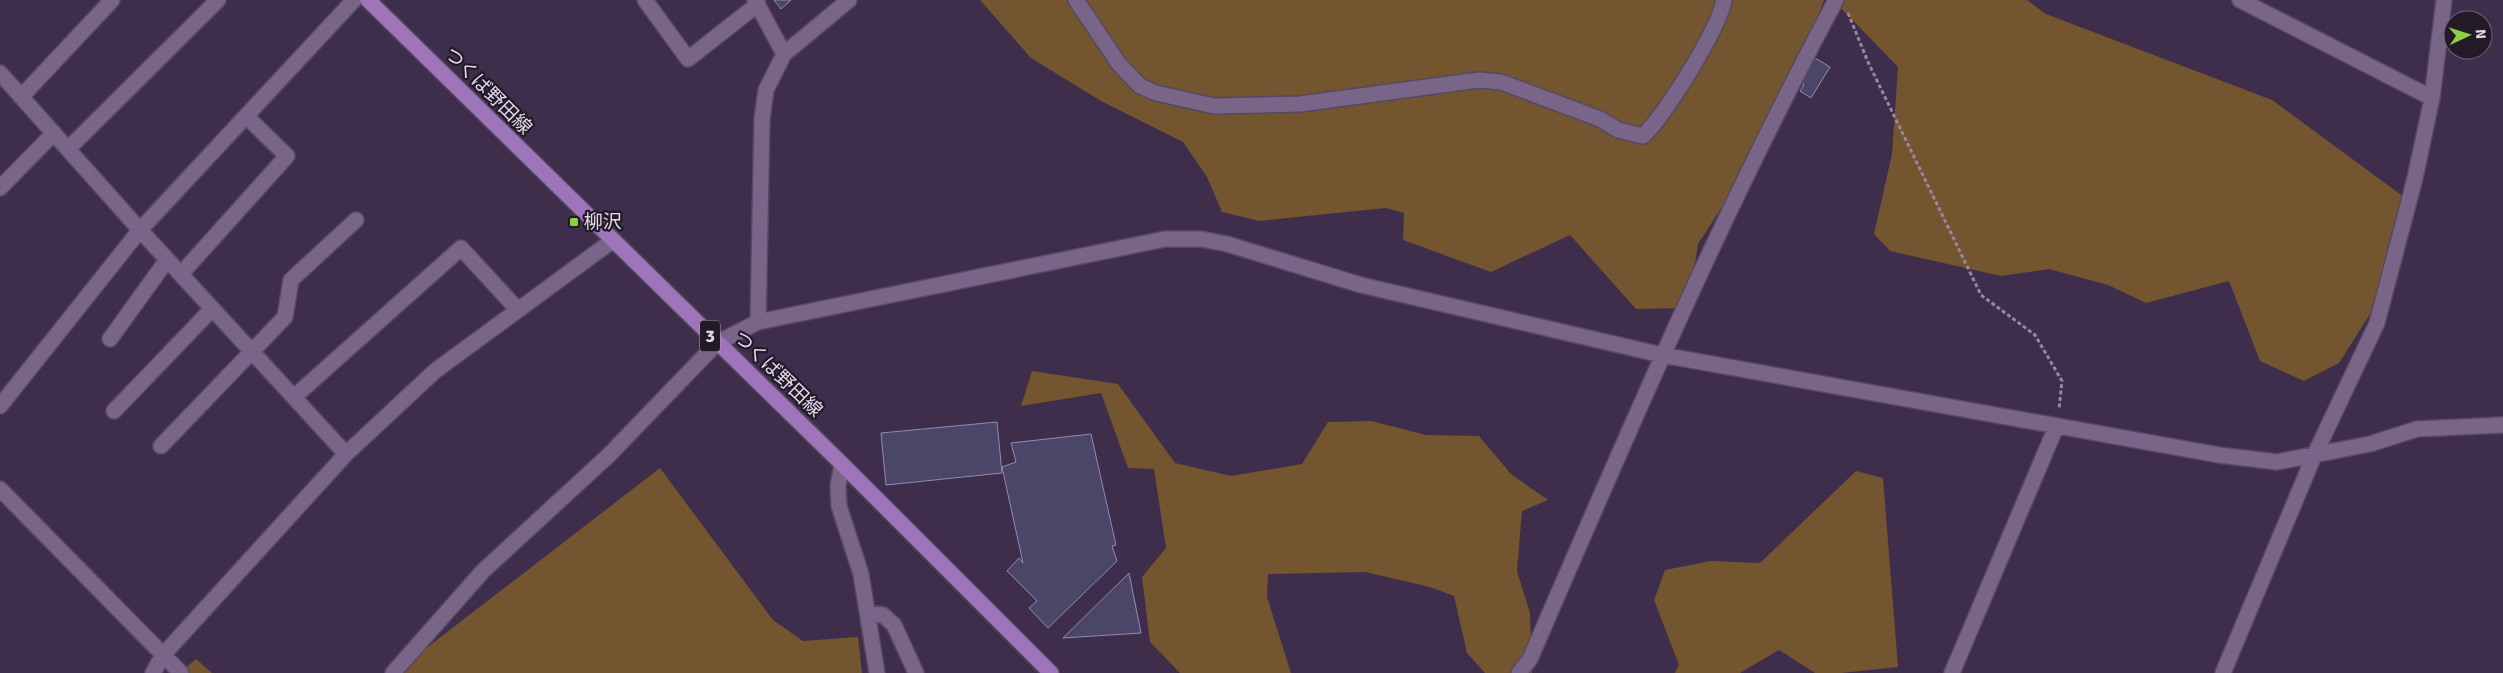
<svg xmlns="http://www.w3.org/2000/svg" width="2503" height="673" font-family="Signika,'Noto Sans JP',sans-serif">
  <rect width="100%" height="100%" fill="#3f2d4c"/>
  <path fill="#73552f" d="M980 0H1824L1799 69 1731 193 1698 244 1688 308 1636 309 1570 235 1491 272 1403 240 1404 213 1386 208 1259 221 1222 212 1207 177 1183 142 1101 101 1031 58Z
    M1833 0H2027L2046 14 2272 100 2408 200 2377 303 2339 363 2304 381 2260 361 2229 281 2146 303 2108 285 2049 269 2001 276 1890 251 1874 234 1892 154 1898 67Z
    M1032 371 1118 384 1175 463 1231 476 1302 464 1328 422 1371 421 1426 435 1479 436 1511 474 1548 500 1522 511 1517 571 1530 613 1532 673H1485L1467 653 1454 596 1430 587 1365 572 1268 574 1267 597 1291 673H1180L1150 642 1142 577 1166 548 1154 469 1128 468 1101 393 1021 406Z
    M660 468 773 620 803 641 858 637 862 673H394Z
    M1856 471 1883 478 1898 667 1841 673H1815L1779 650 1740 673H1675L1679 665 1654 600 1665 570 1711 561 1760 563Z
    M196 659 212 673H180Z"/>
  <path fill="#4b4568" stroke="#918cb2" d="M774 0H791L781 9Z
    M1815 58 1830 67 1811 98 1800 91 1804 85 1800 82Z
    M997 422 1002 473 886 485 881 433Z
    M1091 434 1116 545 1112 546 1117 561 1048 628 1029 608 1037 601 1007 571 1019 558 1023 563 1002 467 1016 462 1011 443Z
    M1129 573 1141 633 1063 638Z"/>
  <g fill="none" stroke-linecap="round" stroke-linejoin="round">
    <g stroke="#574861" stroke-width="18">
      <path id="minor" d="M645 0 688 59 758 4
        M755 0 784 54
        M1076 0 1119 64 1140 86 1156 93 1214 106 1300 104 1479 80 1501 82 1600 119 1618 130 1643 136C1665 115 1719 29 1724 0
        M2240 0 2432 98
        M0 73 140 230 346 454
        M21 97 112 0
        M68 149 218 0
        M0 188 54 133
        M181 274 287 156 246 116
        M758 322 762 119 766 90 784 54 849 0
        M110 339 167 260
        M294 397 461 248 518 310
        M0 406 140 230 354 0
        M114 411 212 309
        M161 446 285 317 291 280 356 220
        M842 464 838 486 839 506 861 574 877 673
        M0 489 181 673
        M869 613 883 615 894 625 916 673
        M153 673 163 655 346 454 435 371 612 241
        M393 673 483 571 609 455 717 343 758 322 1165 239H1201L1227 244 1361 285 1662 355 2219 455 2277 462 2370 444 2417 429 2503 425
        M1519 673 1530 659C1626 437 1721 214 1836 0
        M1952 673 2056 427
        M2223 673 2314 456 2377 323 2415 178 2432 98 2444 0"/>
    </g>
    <g stroke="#574861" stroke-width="18">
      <path id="major" d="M368 0 842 464 1051 673"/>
    </g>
    <path stroke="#95879f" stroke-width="3" stroke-dasharray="4 2.5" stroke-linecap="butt" d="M1848 13 1868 62 1981 295 2035 335 2062 381 2059 409"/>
    <use href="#minor" stroke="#796587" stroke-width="15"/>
    <use href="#major" stroke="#9e75ba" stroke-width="15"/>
  </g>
  <rect fill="#8ece43" stroke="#221a27" stroke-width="2" x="569" y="217" width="10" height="10" rx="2.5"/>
  <g text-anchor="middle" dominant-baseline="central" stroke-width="4.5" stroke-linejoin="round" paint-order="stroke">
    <rect fill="#221a27" stroke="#a89fb0" stroke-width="1" x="700" y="320.5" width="20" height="31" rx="4"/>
    <g font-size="18" font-weight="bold" fill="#e2d8eb">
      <text x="710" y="336">3</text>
    </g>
    <g font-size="19" fill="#e2d8eb" stroke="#221a27">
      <text transform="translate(488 91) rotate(45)">つくば野田線</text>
      <text transform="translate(778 374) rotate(44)">つくば野田線</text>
    </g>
    <g font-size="19" fill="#e2d8eb" stroke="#221a27" text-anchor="start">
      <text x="584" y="222">柳沢</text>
    </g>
  </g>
  <g transform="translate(2468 35) rotate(86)"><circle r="24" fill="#221a27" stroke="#6f6675"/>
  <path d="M0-4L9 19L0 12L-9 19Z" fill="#8ece43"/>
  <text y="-8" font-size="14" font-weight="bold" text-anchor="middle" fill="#e2d8eb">N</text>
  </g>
</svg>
